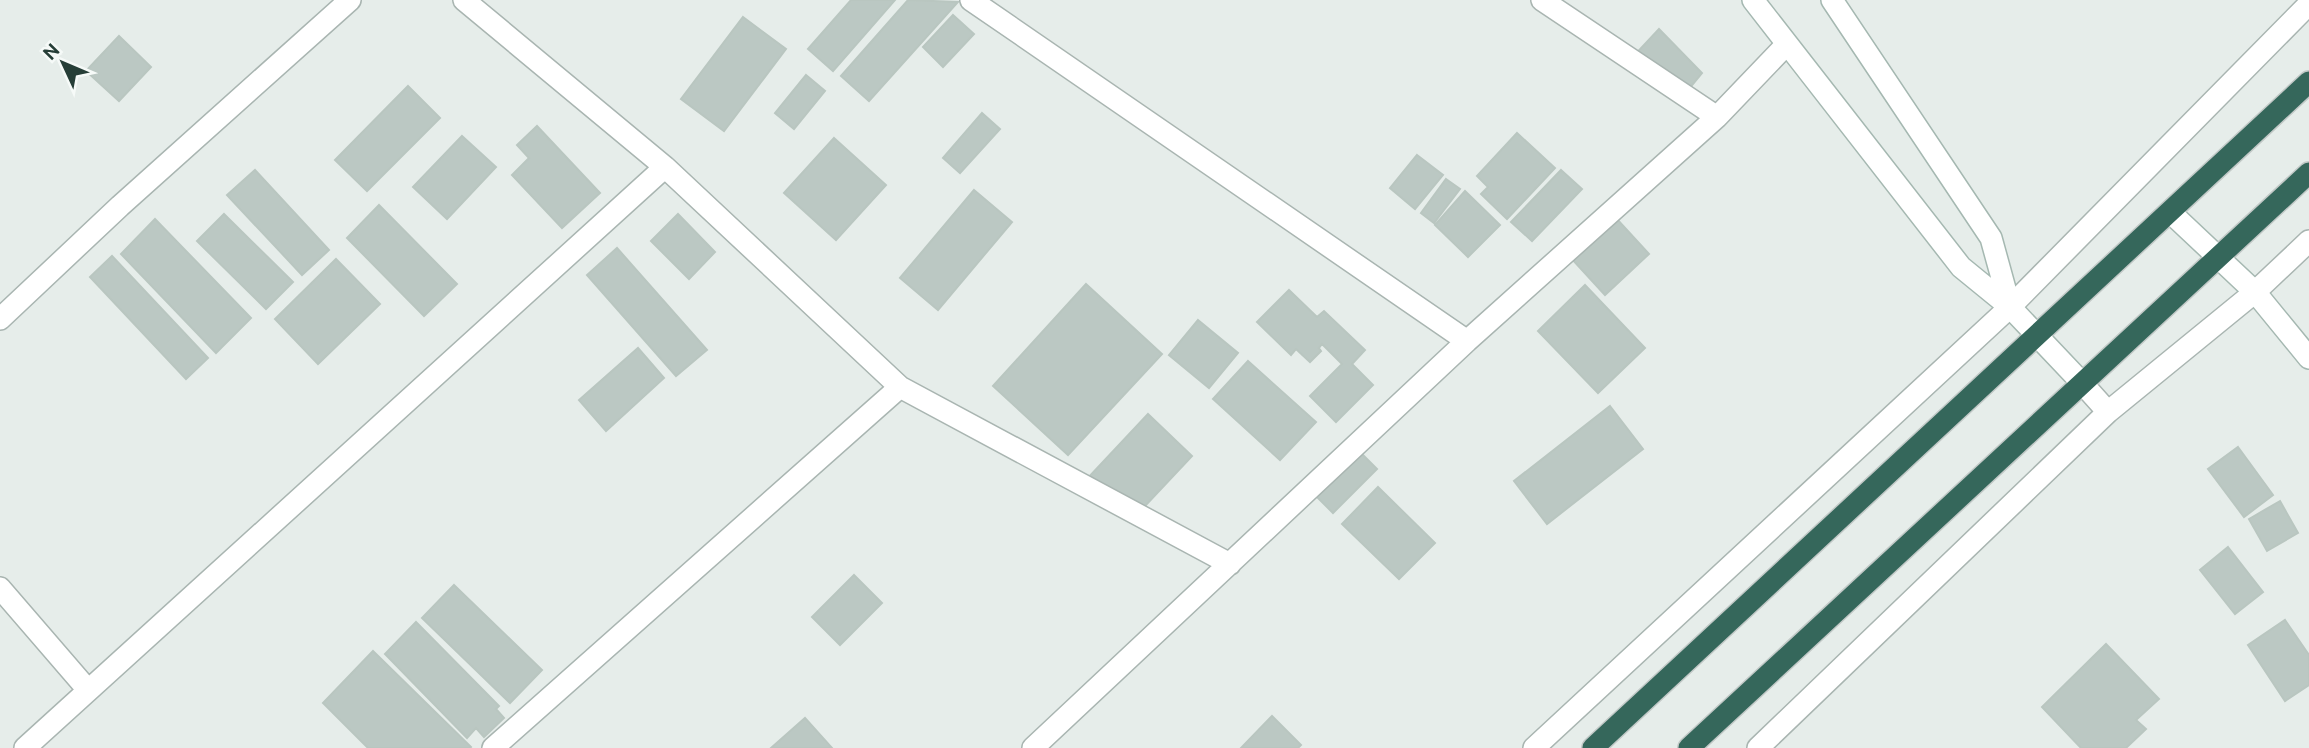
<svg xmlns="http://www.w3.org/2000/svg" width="2309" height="748" font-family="Ubuntu,sans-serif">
  <rect width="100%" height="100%" fill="#e6edea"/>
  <path fill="#bbc8c3" stroke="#b9c6c0" stroke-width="2" d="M851 0H895L833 71 808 49Z
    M908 0 958 2 869 101 841 76Z
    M953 15 974 34 943 67 923 47Z
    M743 17 786 49 724 131 681 99Z
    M1659 29 1702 73 1684 95 1629 61Z
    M119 36 151 67 119 101 86 71Z
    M806 75 825 91 794 129 775 113Z
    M408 86 440 118 367 191 335 160Z
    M982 113 1000 129 960 173 943 158Z
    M537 126 600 193 562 228 512 175 529 158 517 145Z
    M1517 133 1555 168 1507 219 1481 194 1488 187 1477 176Z
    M462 136 496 167 447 219 413 187Z
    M834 138 886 185 836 240 784 193Z
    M1417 155 1443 175 1415 209 1390 188Z
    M255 170 329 250 302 275 227 195Z
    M1561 170 1582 189 1532 241 1511 222Z
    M1446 179 1460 189 1434 223 1421 213Z
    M974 190 1012 222 938 310 900 278Z
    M1465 191 1500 225 1468 257 1435 225Z
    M379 205 457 284 424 316 347 238Z
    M224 214 293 282 266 309 197 241Z
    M678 214 715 252 689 279 651 241Z
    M1615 217 1649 254 1605 295 1571 258Z
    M155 219 251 318 216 353 121 254Z
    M617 248 707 350 676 376 587 275Z
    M112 256 208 358 186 379 90 277Z
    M336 259 380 304 318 364 275 319Z
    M1086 284 1162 354 1068 455 993 386Z
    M1585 285 1645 348 1598 393 1538 331Z
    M1289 290 1317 317 1324 311 1365 350 1352 364 1373 385 1336 422 1310 396 1342 364 1322 344 1319 348 1321 351 1310 362 1296 349 1291 355 1257 322Z
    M1198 320 1238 353 1209 388 1169 355Z
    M638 348 664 378 606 431 579 400Z
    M1248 361 1316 422 1280 460 1213 399Z
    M1610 406 1643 449 1547 524 1514 481Z
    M1148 414 1192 456 1130 522 1086 480Z
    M1351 443 1377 469 1333 513 1308 488Z
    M2238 447 2273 495 2244 517 2208 469Z
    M1378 487 1435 543 1399 579 1342 524Z
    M2280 501 2298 533 2267 551 2249 519Z
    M2228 547 2263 592 2235 614 2200 570Z
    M854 575 882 603 840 645 812 617Z
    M454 585 542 670 510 703 422 618Z
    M2285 620 2309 655V685L2285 701 2248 645Z
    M416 622 499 706 496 709 504 718 484 737 476 728 467 738 385 654Z
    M2106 644 2159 699 2136 720 2146 729 2126 748H2081L2042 707Z
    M373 651 471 747 470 748H368L323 703Z
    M1272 716 1301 745 1298 748H1241Z
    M805 718 832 748H771Z"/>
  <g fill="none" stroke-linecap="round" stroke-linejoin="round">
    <g stroke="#a9b5b1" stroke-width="24">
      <path id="street" d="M464 0 665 167 900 387 1230 564
        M971 0 1467 341
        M1542 0 1717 117
        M0 319 120 206 350 0
        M2082 383 2108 412
        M0 588 88 690
        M25 748 665 167
        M493 748 900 387
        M1033 748 1467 341 1717 117 1786 45
        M1534 748 2010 307 2309 4
        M1758 748 2108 412 2255 292 2309 241"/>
    </g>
    <g stroke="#a5b8b1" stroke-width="24">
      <path id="secondary" d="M1753 0 1961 267 2010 307 2082 383
        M1832 0 1991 238 2010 307
        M2170 212 2255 292 2309 358"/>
    </g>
    <g stroke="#c2c9c7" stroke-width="24">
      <path id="highway" d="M1593 748 2309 82
        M1689 748 2309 173"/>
    </g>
    <use href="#street" stroke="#fff" stroke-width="21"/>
    <use href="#secondary" stroke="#fff" stroke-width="21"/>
    <use href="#highway" stroke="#35675b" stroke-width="21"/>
  </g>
  <g transform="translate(63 63) rotate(314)" stroke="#f6faf8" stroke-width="5" paint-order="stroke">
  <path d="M0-5L12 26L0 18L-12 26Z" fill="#263e37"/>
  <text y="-10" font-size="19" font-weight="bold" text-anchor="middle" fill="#263e37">N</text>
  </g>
</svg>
